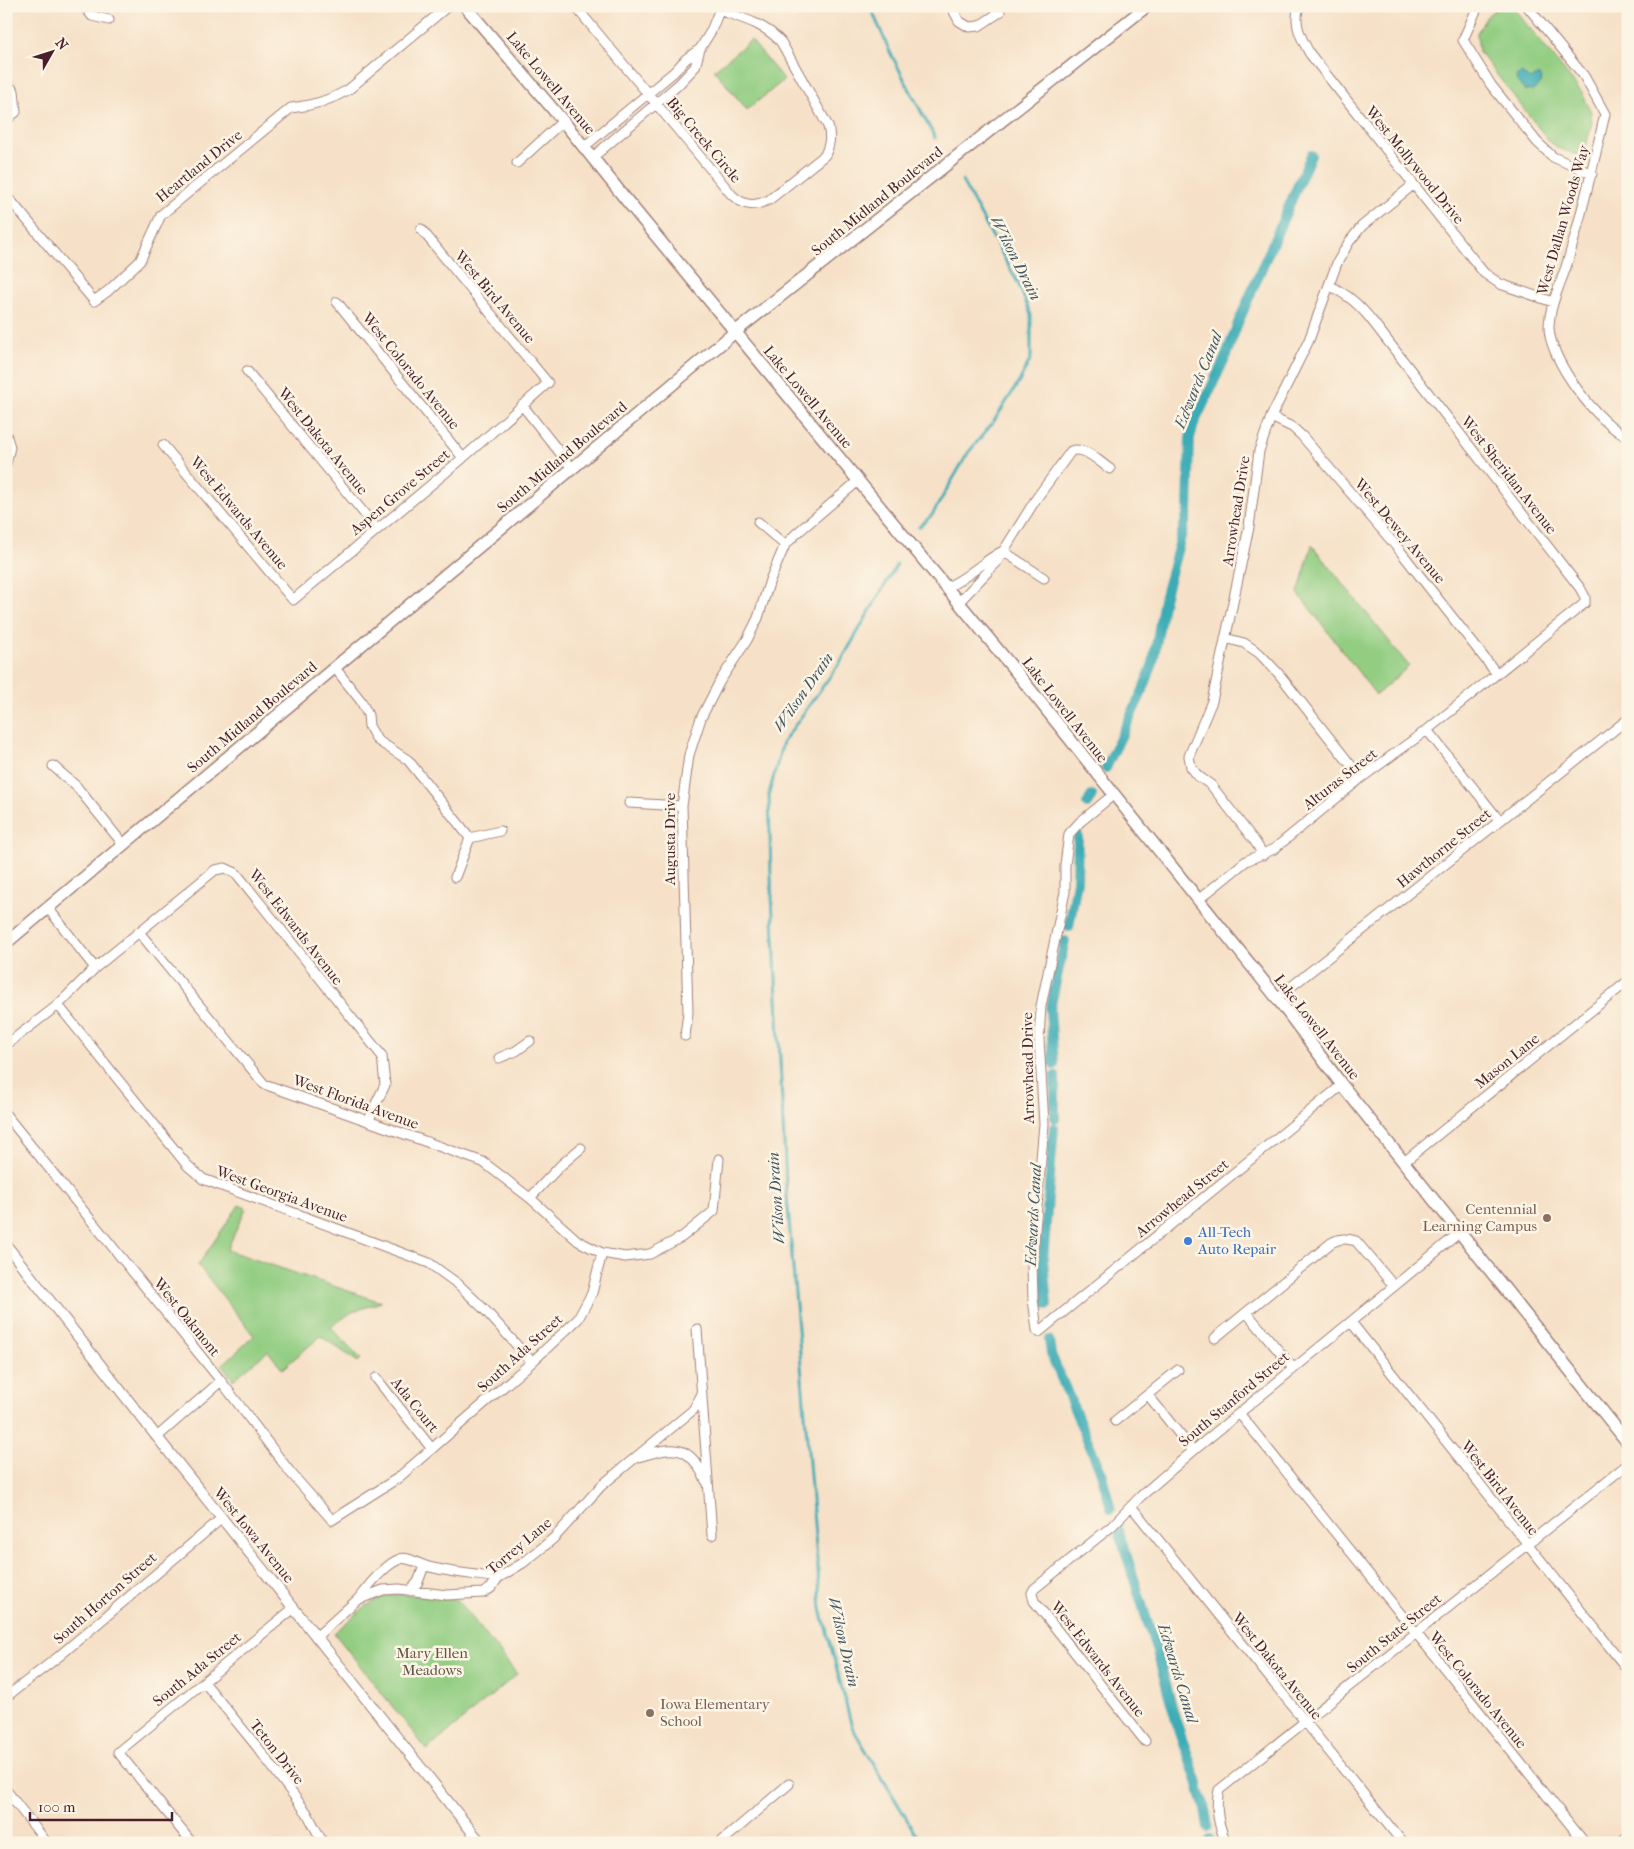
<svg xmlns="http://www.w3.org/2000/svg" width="1634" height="1849" font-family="'IM FELL French Canon',serif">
  <rect width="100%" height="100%" fill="#fcf5e5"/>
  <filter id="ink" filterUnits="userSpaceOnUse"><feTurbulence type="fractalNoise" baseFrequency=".02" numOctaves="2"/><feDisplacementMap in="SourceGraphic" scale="10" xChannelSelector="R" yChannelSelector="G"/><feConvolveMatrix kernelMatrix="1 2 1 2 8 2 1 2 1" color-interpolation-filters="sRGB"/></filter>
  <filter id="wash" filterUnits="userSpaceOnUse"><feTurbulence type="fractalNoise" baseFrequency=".0096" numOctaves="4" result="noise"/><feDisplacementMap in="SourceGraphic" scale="20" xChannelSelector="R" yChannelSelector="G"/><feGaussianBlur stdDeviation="1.12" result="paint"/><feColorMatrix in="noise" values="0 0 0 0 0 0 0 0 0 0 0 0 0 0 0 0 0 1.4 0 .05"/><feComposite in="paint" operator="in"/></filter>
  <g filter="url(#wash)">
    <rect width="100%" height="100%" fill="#f6e1c8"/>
    <path fill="#92cd82" stroke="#6e7656" d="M1499 6H1512L1582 93 1591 112 1592 122 1588 139 1585 150 1581 154 1577 155 1558 148 1549 141 1479 52 1477 33 1487 16Z
      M751 40 784 80 747 110 714 70Z
      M1312 545 1409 666 1376 695 1298 593Z
      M239 1205 246 1208 227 1250 381 1302 352 1312 331 1327 361 1359 358 1362 321 1336 282 1369 268 1351 233 1380 222 1365 254 1336 198 1265Z
      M400 1594 458 1600 517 1674 427 1750 334 1633C354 1617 372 1595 400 1594Z"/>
    <path fill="#3aabb5" stroke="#426570" d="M1521 73 1530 79 1539 75 1542 79 1541 83 1533 91 1525 90 1516 80 1517 75Z"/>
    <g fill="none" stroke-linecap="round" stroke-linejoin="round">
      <path stroke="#3aabb5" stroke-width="3" d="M870 6 890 52 935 138
        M919 527 932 515 968 453 994 421 1019 382 1031 358V315L1018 283 962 181
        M897 564 841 661 783 742 769 794 771 876 786 1183 821 1609 852 1727 921 1843"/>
      <path stroke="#3aabb5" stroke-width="10" d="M1106 768 1143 690 1153 663 1164 599 1188 511 1190 438 1194 424 1225 358 1238 323 1311 155
        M1087 804 1092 795
        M1069 927 1077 881 1078 835
        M1054 1065 1050 1009 1065 941
        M1055 1118V1076
        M1047 1305 1043 1259 1054 1128
        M1049 1340 1051 1354 1101 1472 1111 1509
        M1118 1528 1157 1652 1176 1721 1197 1781 1205 1809 1208 1827
        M1210 1839 1211 1843"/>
    </g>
  </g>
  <g filter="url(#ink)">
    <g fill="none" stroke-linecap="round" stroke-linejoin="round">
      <g stroke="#a0807a" stroke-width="11">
        <path id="minor" d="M84 6 92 16 109 20
          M575 6 732 195C744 206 753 207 769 200L825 155C830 144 831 137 828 126L781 42C765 24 742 18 719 10
          M951 6 959 21 969 27 979 26 1000 12
          M1299 6C1293 24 1301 38 1310 54L1484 273 1500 284 1553 302
          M1478 6 1463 40 1491 85 1537 142 1553 157 1592 174
          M1527 6 1584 76 1605 114C1594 162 1583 210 1569 257 1563 280 1550 302 1549 326 1548 359 1599 425 1628 437
          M6 83 14 91 16 112 6 120
          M585 146 674 72 686 59 700 49
          M593 157 678 85 695 67 700 49 711 31 721 6
          M517 163 563 121
          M12 202 94 301 108 291 140 261 161 215 291 108C312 106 329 101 348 90L448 6
          M337 302 463 458
          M247 371 377 529
          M522 405 572 468
          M1271 417 1292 427 1302 436 1401 552 1497 674
          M6 434 10 447 6 464
          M163 445 293 600 463 458 548 383 421 229
          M758 522 785 545
          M1003 551 1044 578
          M947 587C968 578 983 561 1003 551
          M959 602 996 563 1036 499 1071 451C1085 446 1098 461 1110 469
          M1225 638 1244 643 1259 653 1279 674 1361 778
          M335 668 361 701 368 715 369 726 377 740 408 760 470 838
          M1427 730 1499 820
          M53 766 76 786 123 844
          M1113 795 1080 822 1069 834 1065 865V892L1041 1006 1039 1039 1044 1124 1032 1264 1033 1299 1037 1330 1039 1332 1342 1085
          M629 803 682 806
          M470 838 500 831
          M1263 855 1256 843 1211 785 1198 776 1191 767 1189 756 1212 701 1249 527 1259 451 1271 417 1309 340 1337 263 1349 242 1362 226 1413 185
          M455 877 470 838
          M1198 900 1246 861 1274 849 1361 778 1427 730 1585 603V597L1580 588 1373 322C1359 304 1349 296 1329 285
          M48 908 95 968
          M139 932 264 1084 483 1162 530 1198 578 1241 602 1253 625 1257 650 1254 682 1237 714 1211 719 1159
          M1277 998 1628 719
          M58 1005 187 1165 203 1179 429 1263 458 1284 485 1310 532 1362
          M685 1036 688 1013 682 806 689 755 701 718 720 681 747 640 758 618 770 580 785 545 797 533 858 481
          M6 1045 58 1005 95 968 215 870 225 868 236 873 382 1056 385 1085 372 1112 369 1122
          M499 1058 516 1051 530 1041
          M6 1115 221 1381 290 1472 332 1520 398 1478 532 1362 578 1319 592 1293 602 1253
          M1404 1162 1628 981
          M530 1198 560 1166 581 1148
          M1247 1313 1293 1368
          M1351 1322 1628 1670
          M697 1329 712 1535
          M1215 1338 1331 1243C1340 1238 1346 1238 1356 1241L1394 1286
          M376 1378 432 1449
          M1148 1395 1193 1451
          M1239 1413 1585 1843
          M1115 1421 1178 1370
          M157 1437 221 1381
          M638 1457C674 1446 689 1443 706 1481
          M1131 1506 1403 1843
          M410 1591 418 1582 424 1566
          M359 1598C368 1586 386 1564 400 1559 408 1556 418 1564 426 1566 450 1573 474 1574 498 1578
          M316 1637 357 1600 383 1590 399 1589 447 1595 483 1593 491 1588 498 1578 523 1563 542 1548 555 1537 601 1486 693 1410 702 1394
          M204 1682 258 1748 307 1813 323 1843
          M6 1697 58 1657 222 1518
          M1145 1741 1034 1601 1032 1593 1034 1589 1112 1526 1141 1496 1193 1451 1459 1233
          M6 1790 47 1843
          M192 1843 118 1752 294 1608
          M720 1843 789 1784
          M1227 1843C1218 1827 1215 1807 1219 1790L1628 1464
          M1620 1843 1628 1836"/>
      </g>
      <g stroke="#a0807a" stroke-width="12">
        <path id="tertiary" d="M6 1245 157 1437 481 1843"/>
      </g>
      <g stroke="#a0807a" stroke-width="14">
        <path id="secondary" d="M465 6 563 121 628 202 1017 673 1277 998 1342 1085 1628 1443
          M6 943 735 332 1147 6"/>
      </g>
      <use href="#minor" stroke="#fff" stroke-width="9"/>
      <use href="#tertiary" stroke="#fff" stroke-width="10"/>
      <use href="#secondary" stroke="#fff" stroke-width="11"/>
    </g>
  </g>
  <g fill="#8d6e63" stroke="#fcf5e5" stroke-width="2">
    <circle cx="1547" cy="1218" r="5"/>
    <circle cx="650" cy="1713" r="5"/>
  </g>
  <circle fill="#3f7fe0" stroke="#fcf5e5" stroke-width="2" cx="1188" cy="1241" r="5"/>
  <g text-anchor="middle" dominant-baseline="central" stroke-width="5" stroke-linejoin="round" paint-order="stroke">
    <g font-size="15" fill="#4a1f2b" stroke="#fcf5e5">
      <text transform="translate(551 83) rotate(50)">Lake Lowell Avenue</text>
      <text transform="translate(704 140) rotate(50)">Big Creek Circle</text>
      <text transform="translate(1415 165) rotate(51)">West Mollywood Drive</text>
      <text transform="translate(199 166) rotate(-39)">Heartland Drive</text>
      <text transform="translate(877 201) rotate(-39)">South Midland Boulevard</text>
      <text transform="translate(1563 220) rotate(-74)">West Dallan Woods Way</text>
      <text transform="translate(495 297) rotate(50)">West Bird Avenue</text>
      <text transform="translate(411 371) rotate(51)">West Colorado Avenue</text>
      <text transform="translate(808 397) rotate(50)">Lake Lowell Avenue</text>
      <text transform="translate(323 441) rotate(51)">West Dakota Avenue</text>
      <text transform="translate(562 457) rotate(-40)">South Midland Boulevard</text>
      <text transform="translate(1509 475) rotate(52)">West Sheridan Avenue</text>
      <text transform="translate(400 492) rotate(-40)">Aspen Grove Street</text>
      <text transform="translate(1236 511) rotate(-81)">Arrowhead Drive</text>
      <text transform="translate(239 513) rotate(50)">West Edwards Avenue</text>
      <text transform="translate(1400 531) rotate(50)">West Dewey Avenue</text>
      <text transform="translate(1065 710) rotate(52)">Lake Lowell Avenue</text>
      <text transform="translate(252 717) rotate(-40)">South Midland Boulevard</text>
      <text transform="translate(1340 779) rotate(-38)">Alturas Street</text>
      <text transform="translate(670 839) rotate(-90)">Augusta Drive</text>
      <text transform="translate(1444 848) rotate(-39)">Hawthorne Street</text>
      <text transform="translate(296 927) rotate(52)">West Edwards Avenue</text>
      <text transform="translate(1317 1027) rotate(52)">Lake Lowell Avenue</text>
      <text transform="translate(1507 1061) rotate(-39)">Mason Lane</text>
      <text transform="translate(1028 1068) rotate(-91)">Arrowhead Drive</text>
      <text transform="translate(356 1102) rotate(20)">West Florida Avenue</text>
      <text transform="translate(282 1194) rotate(20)">West Georgia Avenue</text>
      <text transform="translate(1182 1198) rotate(-39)">Arrowhead Street</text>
      <text transform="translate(187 1317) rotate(51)">West Oakmont</text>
      <text transform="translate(520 1353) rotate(-42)">South Ada Street</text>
      <text transform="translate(1234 1399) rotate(-40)">South Stanford Street</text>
      <text transform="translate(415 1405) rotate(51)">Ada Court</text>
      <text transform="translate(1500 1488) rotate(52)">West Bird Avenue</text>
      <text transform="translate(254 1535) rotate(51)">West Iowa Avenue</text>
      <text transform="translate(519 1546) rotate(-40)">Torrey Lane</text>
      <text transform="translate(105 1598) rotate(-41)">South Horton Street</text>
      <text transform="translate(1394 1633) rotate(-39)">South State Street</text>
      <text transform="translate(1098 1659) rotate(52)">West Edwards Avenue</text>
      <text transform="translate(1277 1666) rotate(51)">West Dakota Avenue</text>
      <text transform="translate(197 1669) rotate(-39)">South Ada Street</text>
      <text transform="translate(1478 1690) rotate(51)">West Colorado Avenue</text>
      <text transform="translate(277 1752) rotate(52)">Teton Drive</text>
    </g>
    <g font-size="15" fill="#785e54" stroke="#fcf5e5" text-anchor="end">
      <text x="1537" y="1209">Centennial<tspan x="1537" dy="17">Learning Campus</tspan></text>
      <text x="660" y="1704" text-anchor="start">Iowa Elementary<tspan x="660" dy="17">School</tspan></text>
    </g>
    <g font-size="15" fill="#366cbe" stroke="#fcf5e5" text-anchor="start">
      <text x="1198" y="1232">All-Tech<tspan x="1198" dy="17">Auto Repair</tspan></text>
    </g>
    <g font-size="15" fill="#605345" stroke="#fcf5e5">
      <text x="432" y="1653">Mary Ellen<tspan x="432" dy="17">Meadows</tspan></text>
    </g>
    <g font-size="16" font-style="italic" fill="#445762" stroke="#fcf5e5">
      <text transform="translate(1016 258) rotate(63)">Wilson Drain</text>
      <text transform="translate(1198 380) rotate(-68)">Edwards Canal</text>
      <text transform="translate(803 692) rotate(-55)">Wilson Drain</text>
      <text transform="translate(776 1198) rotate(-94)">Wilson Drain</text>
      <text transform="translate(1033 1215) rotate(-87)">Edwards Canal</text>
      <text transform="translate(844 1642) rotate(77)">Wilson Drain</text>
      <text transform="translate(1178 1673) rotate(73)">Edwards Canal</text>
    </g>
  </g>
  <rect width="1634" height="1849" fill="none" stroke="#fcf5e5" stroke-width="25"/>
  <g transform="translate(52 52) rotate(51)" stroke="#fcf5e5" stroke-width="4" paint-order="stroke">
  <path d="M0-4L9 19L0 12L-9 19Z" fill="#4a1f2b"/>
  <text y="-8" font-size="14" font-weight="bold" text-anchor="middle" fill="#4a1f2b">N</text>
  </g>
  <path d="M30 1812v8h142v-8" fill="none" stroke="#4a1f2b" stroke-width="2.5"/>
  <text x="38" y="1812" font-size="15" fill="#4a1f2b" stroke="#fcf5e5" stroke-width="4" paint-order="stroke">100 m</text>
</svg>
